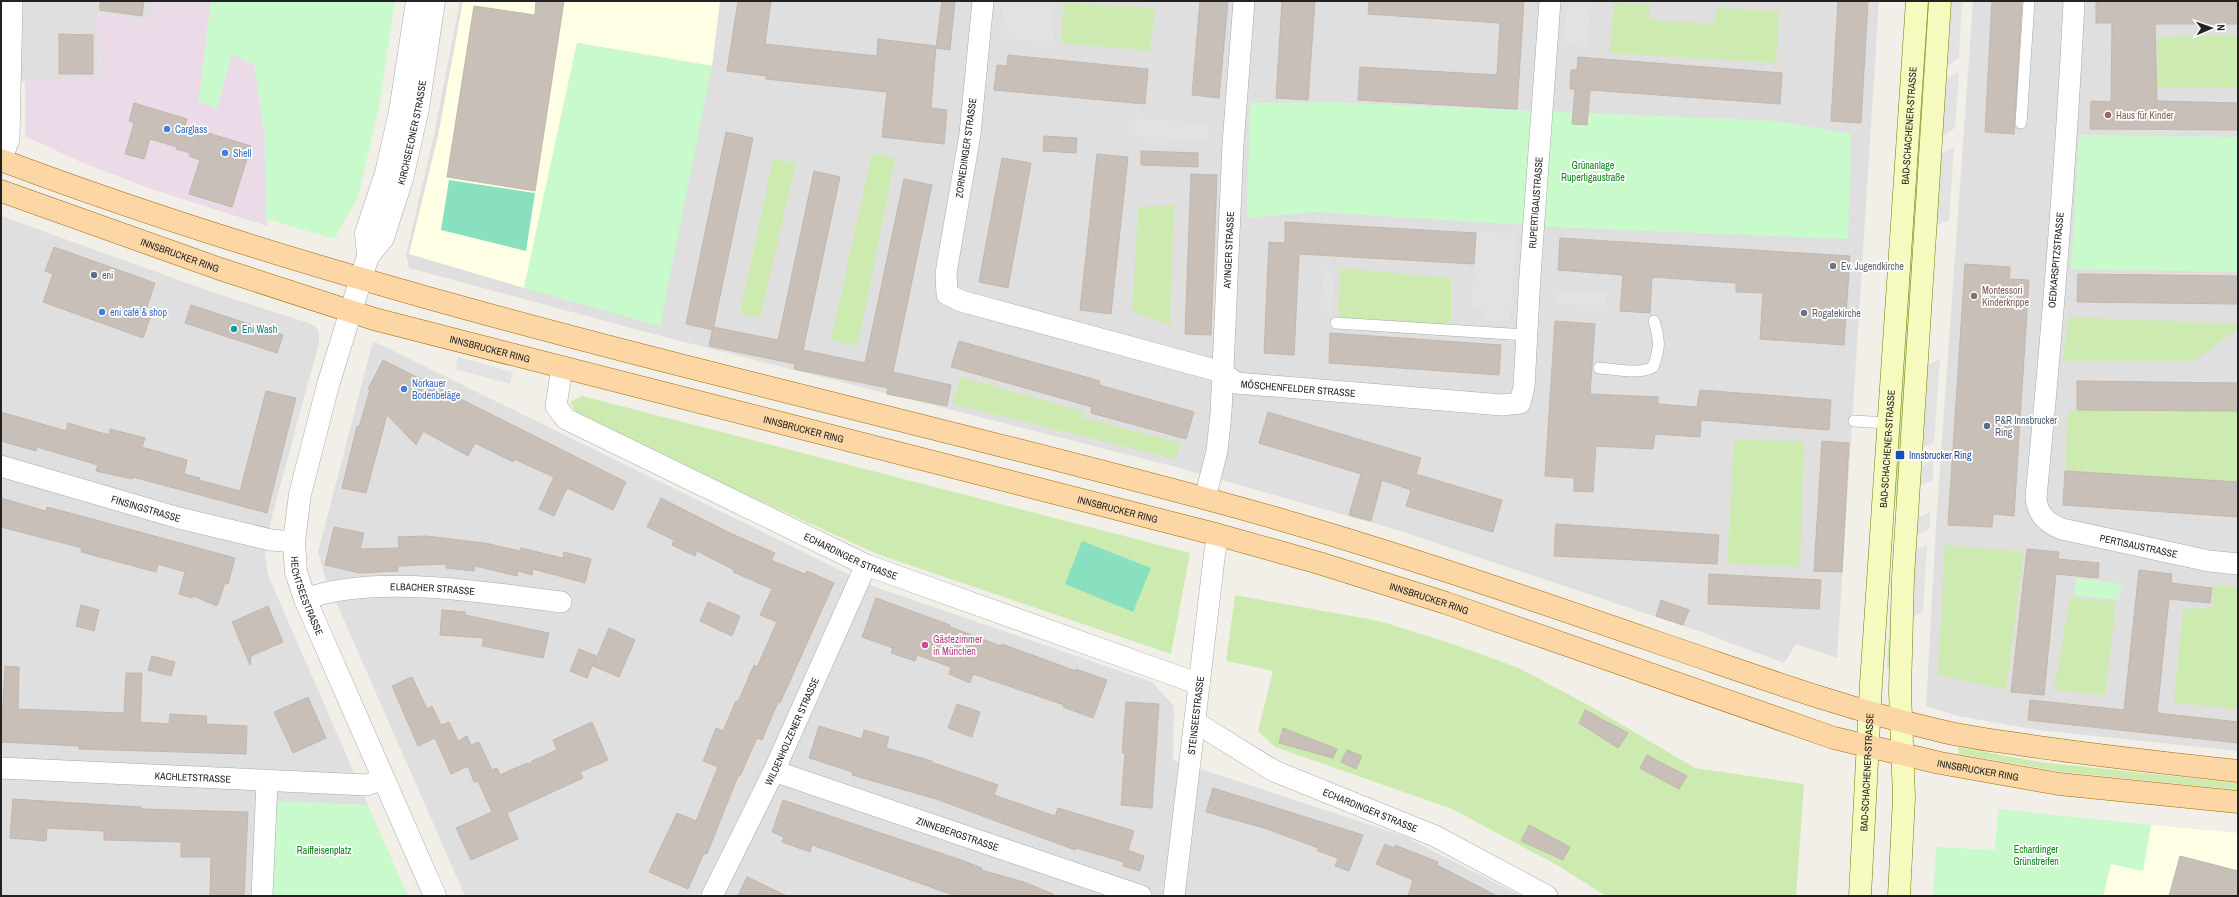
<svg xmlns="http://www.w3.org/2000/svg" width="2239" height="897" font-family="'Archivo Narrow',sans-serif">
  <rect width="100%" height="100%" fill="#f2efe9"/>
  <path fill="#e0dfdf" d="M1 1H154L151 21 97 13 99 78 1 82Z
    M460 1H1879L1837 658 1796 644 1784 663 1701 632 1397 530 1172 466 661 336 409 268 406 255 434 135Z
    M1973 1H2238V751L2038 730 1958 716 1926 706 1936 525Z
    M1 216 212 292 309 323 316 327 319 333V343L272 516 265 557 268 575 368 805 278 802 272 896H1Z
    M373 341 875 587 1152 682 1174 706 1173 760 1404 836 1521 896H465L325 577 318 552Z"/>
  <path fill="#ebdbe8" d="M154 1H211L199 100 217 108 232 55 254 64 265 135 267 226 154 190 83 163 25 136V81L99 78 97 13 151 21Z"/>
  <path fill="#ffffe5" d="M463 1H720L712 66 577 43 524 288 409 254 438 136Z
    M2151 825 2238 833V896H2103L2111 864 2143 871Z"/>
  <path fill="#cdebb0" d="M1926 1H1934L1891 668H1887L1897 504 1893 491Z
    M1614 2 1650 5V20L1715 24 1716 8 1779 11 1776 63 1610 53Z
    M1064 3 1156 8 1149 51 1061 43Z
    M2238 35V88H2158L2157 37Z
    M872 153 895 159 858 346 831 340Z
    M773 159 796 163 760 318 740 314Z
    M1174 205 1170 325 1132 312 1138 207Z
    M1340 268 1451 278V331L1338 324Z
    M2068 317 2238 324V329L2194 361H2063Z
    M960 377 1083 411V418L1181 443 1175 459 953 404Z
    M582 396 1190 553 1171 654 877 554 580 419 570 402Z
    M2077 410 2238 411V482L2065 471 2068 412Z
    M1734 440 1804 441 1800 567 1727 563Z
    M1945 545 2024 552 2006 690 1938 675Z
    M2214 585 2238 587 2237 709 2174 703 2183 609 2212 608Z
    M1235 595 1379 621 1450 643 1519 668 1592 707 1695 768 1804 784 1796 896H1606L1557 865 1452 809 1275 747 1258 731 1273 671 1226 661Z
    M2070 597 2116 602 2105 695 2054 690Z
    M1958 747 2039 762 2238 783V790L2063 772 1959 754Z"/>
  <path fill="#c8facc" d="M211 1H395L379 108 358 197 334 239 266 219 265 135 254 64 232 55 217 108 199 101Z
    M577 43 712 66 660 326 524 288Z
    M1328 102 1777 121 1851 134 1848 239 1574 228 1317 212 1247 218 1250 103Z
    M2079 135 2238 137V272L2071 269Z
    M2076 578 2121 584 2119 600 2074 595Z
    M278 801 368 805 408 896H272Z
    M1998 809 2151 825 2143 871 2111 864 2103 896H1933L1936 847 1995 850Z"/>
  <path fill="#88e0be" d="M449 180 535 193 526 251 441 230Z
    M1082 541 1151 568 1133 612 1065 584Z"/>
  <path fill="#e2e2e2" d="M1003 1H1055L1054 42 1000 38Z
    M1949 1H1962L1959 58 1946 66Z
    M1567 2 1591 4 1588 47 1564 45Z
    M1959 72 1955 128 1939 139 1944 80Z
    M1135 119 1208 123 1207 140 1135 136Z
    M1954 147 1949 220 1934 226 1938 156Z
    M1477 231 1516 234 1510 321 1483 320 1484 307H1471Z
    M1323 270 1335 271 1333 312 1320 311Z
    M1558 291 1606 293V306L1557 304Z
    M458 357 513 372 510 384 455 369Z
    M1940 359 1934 442 1918 450 1926 366Z
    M1933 460V480L1917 487V469Z
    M1930 512V528L1914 537 1915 519Z
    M1927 545 1923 612 1908 620 1913 551Z"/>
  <path fill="#c7bfb8" stroke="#c4b6ab" d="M100 1H144L142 16 100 10Z
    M536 1H564L535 191 447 177 474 6 535 15Z
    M738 1H771L765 44 877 56 878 39 936 46 931 108 947 110 944 144 882 137 887 92 766 79 767 76 727 71Z
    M942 1H955L950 50 936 48Z
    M1200 1H1228L1219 98 1192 95Z
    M1282 1H1315L1308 100 1276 98Z
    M1369 1H1524L1517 109 1358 100 1360 67 1497 75 1500 23 1368 14Z
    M1838 1H1868L1861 123 1831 121Z
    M1992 1H2022L2014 134 1985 132Z
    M2096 1H2238V24H2155L2157 101 2238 103V130L2090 129 2091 101 2111 102 2112 23H2096Z
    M59 34 93 35V74H59Z
    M1008 55 1148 69 1145 104 994 90 997 65 1007 66Z
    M1578 57 1782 73 1780 104 1590 90 1587 125 1572 124 1575 89H1570L1571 70H1577Z
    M134 103 187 119 185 126 251 146 232 207 189 194 200 160 189 156 190 153 176 149 177 147 150 139 144 159 125 154 134 123 129 121Z
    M726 132 753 138 713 330 686 324Z
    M1044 136 1077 138 1076 153 1043 151Z
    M1141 151 1198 153V167L1141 165Z
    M1097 154 1128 157 1111 314 1080 310Z
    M1002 158 1031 163 1008 288 979 282Z
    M814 171 840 177 803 350 865 363 904 179 932 185 893 372 951 385 947 406 887 394 888 388 794 369 795 364 709 346 713 327 778 340Z
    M1191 174 1217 175 1211 335 1185 334Z
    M1285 222 1476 233 1474 264 1299 254 1294 355 1264 353 1269 242 1285 243Z
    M1560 238 1850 256 1844 345 1760 339 1763 293 1736 292V283L1652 277 1650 313 1620 311 1623 275 1558 270Z
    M54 247 155 283 144 316 150 318 143 338 43 302 53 274 45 271Z
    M1965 264 2010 267 2009 279 2029 280 2014 516 1993 514 1992 527 1948 525Z
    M2078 274 2238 276V304L2077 302Z
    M191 305 283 335 277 353 185 323Z
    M1555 321 1595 324 1590 394 1658 397V404L1697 407 1700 390 1831 400 1829 430 1701 420 1700 437 1655 434 1653 449 1596 446 1593 492 1574 491V478L1545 476Z
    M1330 333 1501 345 1499 375 1329 363Z
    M959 341 1100 381 1099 385 1194 412 1186 439 1091 413 1092 407 951 367Z
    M383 360 626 482 613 510 567 488 554 516 539 509 554 477 514 459 513 462 475 443 468 456 423 431 416 445 387 415 366 493 342 488 357 426 359 427 370 390 368 389Z
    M2077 381 2238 383V411L2077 410Z
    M266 391 296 398 267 513 133 477 132 479 96 471 98 465 37 447 36 451 1 441V412L66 431 68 423 109 435 110 429 145 438 142 447 187 460 184 474 200 478 199 480 240 491Z
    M1268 412 1421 458 1416 474 1502 500 1493 532 1406 506 1411 490 1382 480 1371 521 1349 515 1361 474 1259 443Z
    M1822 441 1849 443 1842 572 1814 571Z
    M2065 471 2238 482V517L2063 505Z
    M1 498 46 511 47 507 70 513 235 558 228 584 225 583 217 606 193 596 192 598 179 594 185 572 158 564 156 572 81 552 82 548 1 527Z
    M661 498 730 533 775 553 771 560 805 574 807 571 834 583 780 703 778 702 762 740 757 738 740 776H738L707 854 704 853 688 889 649 872 677 813 696 821 718 767 703 761 716 728 723 731 736 701 738 702 754 665 757 667 777 622 760 615 772 589 733 572 734 570 697 551 695 556 672 545 674 540 647 527Z
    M1556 524 1719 535 1717 564 1554 556Z
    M334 527 364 533 360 549 399 548 398 537 425 536 485 543 520 551 521 548 563 558 564 552 591 559 585 583 533 569 532 575 518 571 517 576 475 566 474 571 446 568V564L398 566V571L360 573 325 565Z
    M2027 549 2059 552 2058 559 2099 563 2098 578 2056 574 2044 695 2011 692Z
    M2139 570 2172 574 2171 583 2212 588 2210 603 2169 599 2157 713 2238 722V743L2028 720 2030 700 2124 710Z
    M1709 574 1821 580 1819 609 1708 604Z
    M876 598 950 625V627L1001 646 1002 644 1076 671V669L1107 680 1093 718 1063 707 1064 705 973 674 970 683 949 674 951 667 917 655 915 661 891 653 893 648 862 637Z
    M1661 600 1689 610 1683 625 1656 616Z
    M708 602 740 616 732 636 700 621Z
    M81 605 99 610 94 631 76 626Z
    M268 606 283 642 251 656 250 665 232 622Z
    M442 610 465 612V615L549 633 543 658 482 646 484 638 440 635Z
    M609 628 635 640 619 677 593 666Z
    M579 649 596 656 587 678 570 671Z
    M152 656 175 662 171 676 148 670Z
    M5 666 19 667 18 709 124 713 126 673H142L140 722 169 724 170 714 207 716 206 724 247 726 246 754 79 749V746L1 742Z
    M412 677 427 709 432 706 441 725 449 722 458 741 467 736 471 745 479 742 492 770 497 768 500 775 527 763 531 764 532 761 557 750 553 740 592 722 608 760 580 772 583 778 507 813 518 839 471 860 456 828 492 812 478 781 474 782 468 766 451 774 435 738 418 746 392 686Z
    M308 697 326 738 293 753 274 712Z
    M1126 702 1159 704 1152 808 1121 805 1125 753H1122Z
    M957 704 980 712 972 737 948 728Z
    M1585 710 1628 733 1618 748 1579 723Z
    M819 726 862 739 864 730 889 737 886 748 932 761 931 762 998 785 994 795 1055 816 1058 808 1134 831 1128 850 1144 856 1140 871 1123 866 1124 862 1076 848 1075 850 936 799 852 775 853 772 809 758Z
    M1283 728 1337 749 1333 758 1279 743Z
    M1347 750 1362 756 1356 769 1341 762Z
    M1647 755 1687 776 1679 789 1640 768Z
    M1213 788 1363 835 1349 871 1335 866 1338 858 1318 851V848L1264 828 1206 812Z
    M13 799 141 807V809L248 812 244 896H210L211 857H181V842L104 840V831L47 828 46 841 10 838Z
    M783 800 961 860 982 868 981 870 1024 882 1053 894V896H956L812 845 810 852 782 842 784 837 772 832Z
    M1529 825 1570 847 1563 860 1521 841Z
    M1385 844 1394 848 1395 845 1438 862 1437 865 1497 896H1408L1413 880 1376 864Z
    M2180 856 2238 871V896H2169Z
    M747 877 787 896H738Z"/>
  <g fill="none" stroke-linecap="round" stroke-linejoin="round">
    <g stroke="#a9a9a9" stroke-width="12">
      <path id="service" d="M2021 123 2029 1
        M1336 323 1527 335
        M1599 368C1616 369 1638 375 1653 367 1660 348 1660 341 1654 321
        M1854 421 1888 423"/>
    </g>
    <g stroke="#a9a9a9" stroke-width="22">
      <g id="minor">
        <path id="s1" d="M983 1 970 134 946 273 947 294 961 301 1222 372 1236 383 1502 405 1520 403 1524 387 1530 275 1550 1"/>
        <path id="s2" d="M2074 1C2066 167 2052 332 2036 497 2037 514 2046 523 2062 529L2209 561 2238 564"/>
        <path d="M1 160 9 139 12 1"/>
        <path id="s3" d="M562 367 556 406 566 419 866 565 1199 684"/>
        <path id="s4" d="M1 466 179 518 271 540 294 542"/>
        <path id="s5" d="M1205 498 1217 451 1221 413 1233 144 1244 1"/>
        <path id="s6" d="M305 599C375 573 487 593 561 602"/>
        <path id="s7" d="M1195 722 1274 771 1435 836 1547 896"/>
        <path id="s8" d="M1 768 367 785 383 779"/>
        <path id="s9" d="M774 771 1141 896"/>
        <path d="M262 896 267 782"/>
        <path id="s10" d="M712 896 774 771 866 565"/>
        <path id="s11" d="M1174 896 1215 550 1219 535"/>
      </g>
    </g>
    <g stroke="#a9a9a9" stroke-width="23">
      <g id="tertiary">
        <path id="s12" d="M417 1 400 112 386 173 366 233 368 256 328 385 300 494 294 542 296 572 305 599 435 896"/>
        <path id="s13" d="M368 256 383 238 402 179 418 108 434 1"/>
      </g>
    </g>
    <g stroke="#707d05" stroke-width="23">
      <g id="secondary">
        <path id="s14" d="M1860 896 1871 684 1917 1"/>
        <path d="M1899 896 1904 798 1900 691 1903 577 1940 1"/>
      </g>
    </g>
    <g stroke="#a06b00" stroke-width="23">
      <g id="primary">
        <path d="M1 160C391 307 801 390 1203 498 1357 539 1508 591 1659 643 1751 674 1842 708 1937 730 1964 737 1991 740 2018 744 2091 755 2164 763 2238 771"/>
        <path id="s15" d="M1 191 220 269 374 319 1219 535 1319 563 1446 603 1834 738 1940 763 2059 784 2238 802"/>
      </g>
    </g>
    <use href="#service" stroke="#fff" stroke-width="11"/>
    <use href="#minor" stroke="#fff" stroke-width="21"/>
    <use href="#tertiary" stroke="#fff" stroke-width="22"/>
    <use href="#secondary" stroke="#f7fabf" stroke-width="22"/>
    <use href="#primary" stroke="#fcd6a4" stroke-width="22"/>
  </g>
  <g fill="#8d6e63" stroke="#fff" stroke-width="1.5">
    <circle cx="2108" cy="115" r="4"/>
    <circle cx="1974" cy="296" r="4"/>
  </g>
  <g fill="#3f7fe0" stroke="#fff" stroke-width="1.5">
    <circle cx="167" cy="129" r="4"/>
    <circle cx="225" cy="153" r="4"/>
    <circle cx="102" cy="312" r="4"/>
    <circle cx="404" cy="389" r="4"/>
  </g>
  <g fill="#6b7280" stroke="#fff" stroke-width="1.5">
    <circle cx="1833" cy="266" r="4"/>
    <circle cx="1804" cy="313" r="4"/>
  </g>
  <g fill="#5c6f8a" stroke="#fff" stroke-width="1.5">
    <circle cx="94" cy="275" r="4"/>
    <circle cx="1987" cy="426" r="4"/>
  </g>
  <circle fill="#0f9aa8" stroke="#fff" stroke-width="1.5" cx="234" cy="329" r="4"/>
  <rect fill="#1a4fb4" stroke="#fff" stroke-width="1.5" x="1895" y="450" width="10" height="10" rx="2"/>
  <circle fill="#d1479c" stroke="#fff" stroke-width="1.5" cx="925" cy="645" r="4"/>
  <g text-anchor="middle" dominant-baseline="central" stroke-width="3.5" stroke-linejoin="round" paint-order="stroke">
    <g font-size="10" fill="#785e54" stroke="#fff" text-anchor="start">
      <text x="2116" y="115">Haus für Kinder</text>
      <text x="1982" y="290">Montessori<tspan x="1982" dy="12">Kinderkrippe</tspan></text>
    </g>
    <g font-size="10" fill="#222" stroke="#fff">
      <text stroke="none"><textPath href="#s14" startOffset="772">BAD-SCHACHENER-STRASSE</textPath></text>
      <text stroke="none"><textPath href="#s13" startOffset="133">KIRCHSEEONER STRASSE</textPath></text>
      <text transform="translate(966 148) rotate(-82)">ZORNEDINGER STRASSE</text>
      <text stroke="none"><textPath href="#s1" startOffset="1086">RUPERTIGAUSTRASSE</textPath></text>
      <text stroke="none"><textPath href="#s5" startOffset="250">AYINGER STRASSE</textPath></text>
      <text stroke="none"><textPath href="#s15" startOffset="190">INNSBRUCKER RING</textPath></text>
      <text transform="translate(2056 260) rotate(-85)">OEDKARSPITZSTRASSE</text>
      <text stroke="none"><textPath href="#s15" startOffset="514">INNSBRUCKER RING</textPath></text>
      <text stroke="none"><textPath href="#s1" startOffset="662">MÖSCHENFELDER STRASSE</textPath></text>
      <text stroke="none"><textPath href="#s15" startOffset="838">INNSBRUCKER RING</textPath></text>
      <text stroke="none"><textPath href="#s14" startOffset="448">BAD-SCHACHENER-STRASSE</textPath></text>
      <text stroke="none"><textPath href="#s4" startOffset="151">FINSINGSTRASSE</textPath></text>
      <text stroke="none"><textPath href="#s15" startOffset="1162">INNSBRUCKER RING</textPath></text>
      <text stroke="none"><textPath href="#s2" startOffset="620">PERTISAUSTRASSE</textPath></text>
      <text stroke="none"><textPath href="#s3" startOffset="372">ECHARDINGER STRASSE</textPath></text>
      <text stroke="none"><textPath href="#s6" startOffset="129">ELBACHER STRASSE</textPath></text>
      <text stroke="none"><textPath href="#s12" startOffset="613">HECHTSEESTRASSE</textPath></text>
      <text stroke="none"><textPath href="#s15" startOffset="1486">INNSBRUCKER RING</textPath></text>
      <text stroke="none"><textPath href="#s11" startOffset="182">STEINSEESTRASSE</textPath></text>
      <text stroke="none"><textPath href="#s10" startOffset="183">WILDENHOLZENER STRASSE</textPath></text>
      <text stroke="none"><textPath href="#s15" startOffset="2062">INNSBRUCKER RING</textPath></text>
      <text stroke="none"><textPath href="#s14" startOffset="124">BAD-SCHACHENER-STRASSE</textPath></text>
      <text stroke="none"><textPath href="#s8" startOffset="192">KACHLETSTRASSE</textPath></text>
      <text stroke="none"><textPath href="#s7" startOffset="197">ECHARDINGER STRASSE</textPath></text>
      <text stroke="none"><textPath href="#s9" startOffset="194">ZINNEBERGSTRASSE</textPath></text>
    </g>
    <g font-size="10" fill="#366cbe" stroke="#fff" text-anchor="start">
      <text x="175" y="129">Carglass</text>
      <text x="233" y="153">Shell</text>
      <text x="110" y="312">eni café &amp; shop</text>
      <text x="412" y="383">Norkauer<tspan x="412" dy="12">Bodenbeläge</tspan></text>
    </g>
    <g font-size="10" fill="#0c8416" stroke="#fff">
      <text x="1593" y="165">Grünanlage<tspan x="1593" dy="12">Rupertigaustraße</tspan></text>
      <text x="2036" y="849">Echardinger<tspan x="2036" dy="12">Grünstreifen</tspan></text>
      <text x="324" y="850">Raiffeisenplatz</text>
    </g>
    <g font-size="10" fill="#5b616d" stroke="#fff" text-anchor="start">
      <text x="1841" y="266">Ev. Jugendkirche</text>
      <text x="1812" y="313">Rogatekirche</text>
    </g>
    <g font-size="10" fill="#4e5e75" stroke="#fff" text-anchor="start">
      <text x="102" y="275">eni</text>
      <text x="1995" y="420">P&amp;R Innsbrucker<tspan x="1995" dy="12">Ring</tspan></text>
    </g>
    <g font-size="10" fill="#0d838f" stroke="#fff" text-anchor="start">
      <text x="242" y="329">Eni Wash</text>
    </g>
    <g font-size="10" fill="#164399" stroke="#fff" text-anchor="start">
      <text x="1909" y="455">Innsbrucker Ring</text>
    </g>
    <g font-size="10" fill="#b23c85" stroke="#fff" text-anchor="start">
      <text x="933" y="639">Gästezimmer<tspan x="933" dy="12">in München</tspan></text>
    </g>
  </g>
  <rect width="2239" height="897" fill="none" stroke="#222222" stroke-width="4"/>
  <g transform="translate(2211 28) rotate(88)" stroke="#ffffff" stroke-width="3" paint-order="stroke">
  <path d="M0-3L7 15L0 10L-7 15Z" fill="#222222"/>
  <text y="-6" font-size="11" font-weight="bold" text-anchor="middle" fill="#222222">N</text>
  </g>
</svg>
